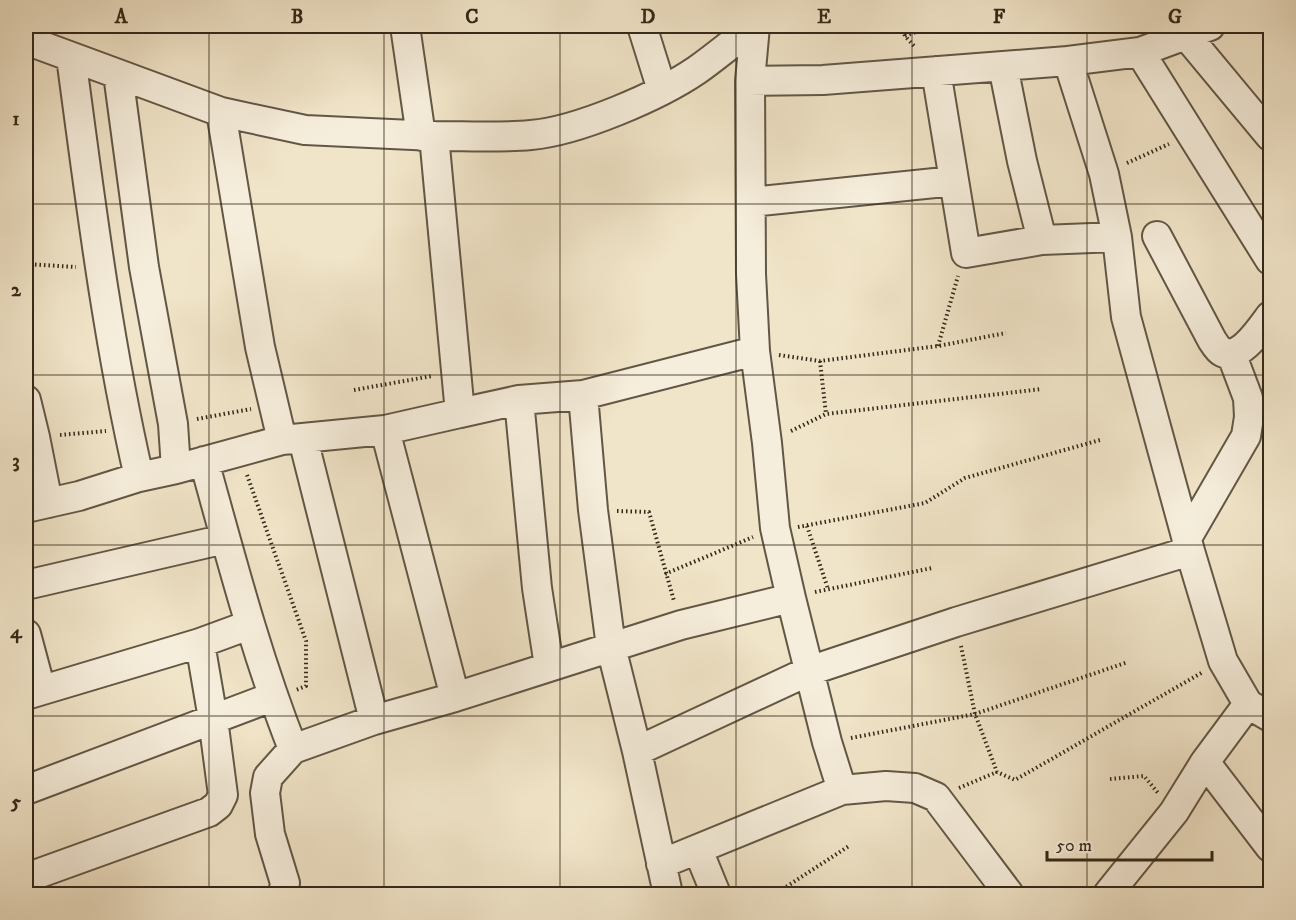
<svg xmlns="http://www.w3.org/2000/svg" width="1296" height="920" font-family="'IM FELL DW Pica',serif">
  <rect width="100%" height="100%" fill="#f1e5c9"/>
  <filter id="stains"><feTurbulence type="fractalNoise" baseFrequency=".00333" numOctaves="4"/><feColorMatrix values="0 0 0 0 .2 0 0 0 0 .09 0 0 0 0 .02 0 0 0 .5 -.17"/></filter>
  <radialGradient id="worn" r=".72"><stop offset=".6" stop-color="#630" stop-opacity="0"/><stop offset="1" stop-color="#630" stop-opacity=".3"/></radialGradient>
  <g fill="none" stroke-linecap="round" stroke-linejoin="round">
    <g stroke="#625745" stroke-width="32">
      <path id="minor" d="M405 26 421 136
        M642 26 662 90
        M755 26 750 81 751 274 755 351 767 443 775 528 791 598 827 742 842 790
        M1186 35 1270 136
        M26 40 221 112 305 130 434 136 460 413 519 400 583 395 755 351
        M1140 52 1270 260
        M71 57C90 198 107 338 139 477
        M1003 66 1022 161 1042 240
        M936 71 966 253 1042 240 1117 237
        M118 74 144 267 173 424 176 469
        M750 81 823 80 1068 61
        M221 112 260 347 282 440
        M434 136C466 136 499 138 531 135 578 131 659 96 697 70 717 56 736 39 756 26
        M751 202 954 181
        M1157 236 1212 340C1214 343 1218 350 1222 352 1239 362 1261 328 1270 316
        M583 395 593 510 611 647 637 751 668 894
        M26 400 35 437 48 503
        M519 400 537 588 549 666
        M385 430 460 413
        M303 439 374 720
        M204 461C231 558 256 655 293 749L374 720 455 697 681 625 791 598
        M26 508 79 496 139 477 176 469 282 440 385 430 455 697
        M1187 538 1246 436 1249 417 1248 398 1231 353
        M1190 551 1126 317 1117 237 1104 174 1068 61 1140 52 1210 26
        M26 585 225 539
        M26 634 41 690
        M26 695 200 643 249 625
        M1248 704 1270 717
        M637 751 809 671 956 622 1190 551 1223 661 1248 704 1205 762 1174 812 1108 894
        M1205 762 1270 847
        M26 790 272 697
        M698 850 716 894
        M661 864 842 790 886 786 915 788 936 797 1009 894
        M26 878 209 812 218 805 223 795 213 719 200 643
        M283 894 285 883 270 834 265 793 268 777 293 749"/>
    </g>
    <path stroke="#332819" stroke-width="4" stroke-dasharray="1.5 3" stroke-linecap="butt" d="M901 26 905 36 915 47
      M905 36 932 26
      M1127 163 1169 144
      M26 264 76 267
      M938 346 958 276
      M779 355 820 361 938 346 1006 333
      M820 361 826 414
      M354 390 432 376
      M197 419 251 409
      M791 431 826 414 1042 389
      M60 435 106 431
      M247 475 306 641V686L296 690
      M617 511 649 512 674 601
      M807 526 828 589
      M798 527 925 503 965 478 1100 440
      M665 574 753 537
      M815 592 932 568
      M961 646 975 714 997 772 1015 780 1203 672
      M851 738 975 714 1128 662
      M1110 779 1144 776 1158 793
      M959 788 997 772
      M26 846 30 844
      M775 894 849 846"/>
    <use href="#minor" stroke="#f6eedc" stroke-width="28"/>
  </g>
  <path fill="none" stroke="#332819" stroke-width="1.5" stroke-opacity="0.55" d="M209 26V894M384 26V894M560 26V894M736 26V894M912 26V894M1087 26V894M26 204H1270M26 375H1270M26 545H1270M26 716H1270"/>
  <rect width="1296" height="920" fill="none" stroke="#f1e5c9" stroke-width="66"/>
  <path d="M1047 851v9h165v-9" fill="none" stroke="#332819" stroke-width="3"/>
  <text x="1056" y="851" font-size="18" fill="#332819" stroke="#f6eedc" stroke-width="4.5" paint-order="stroke">50 m</text>
  <rect x="33" y="33" width="1230" height="854" fill="none" stroke="#332819" stroke-width="2"/>
  <g font-size="20" text-anchor="middle" font-weight="bold" fill="#332819">
    <text x="121" y="23">A</text>
    <text x="297" y="23">B</text>
    <text x="472" y="23">C</text>
    <text x="648" y="23">D</text>
    <text x="824" y="23">E</text>
    <text x="999" y="23">F</text>
    <text x="1175" y="23">G</text>
    <text x="16" y="125">1</text>
    <text x="16" y="296">2</text>
    <text x="16" y="467">3</text>
    <text x="16" y="638">4</text>
    <text x="16" y="808">5</text>
  </g>
  <rect width="100%" height="100%" filter="url(#stains)"/>
  <rect width="100%" height="100%" fill="url(#worn)"/>
</svg>
